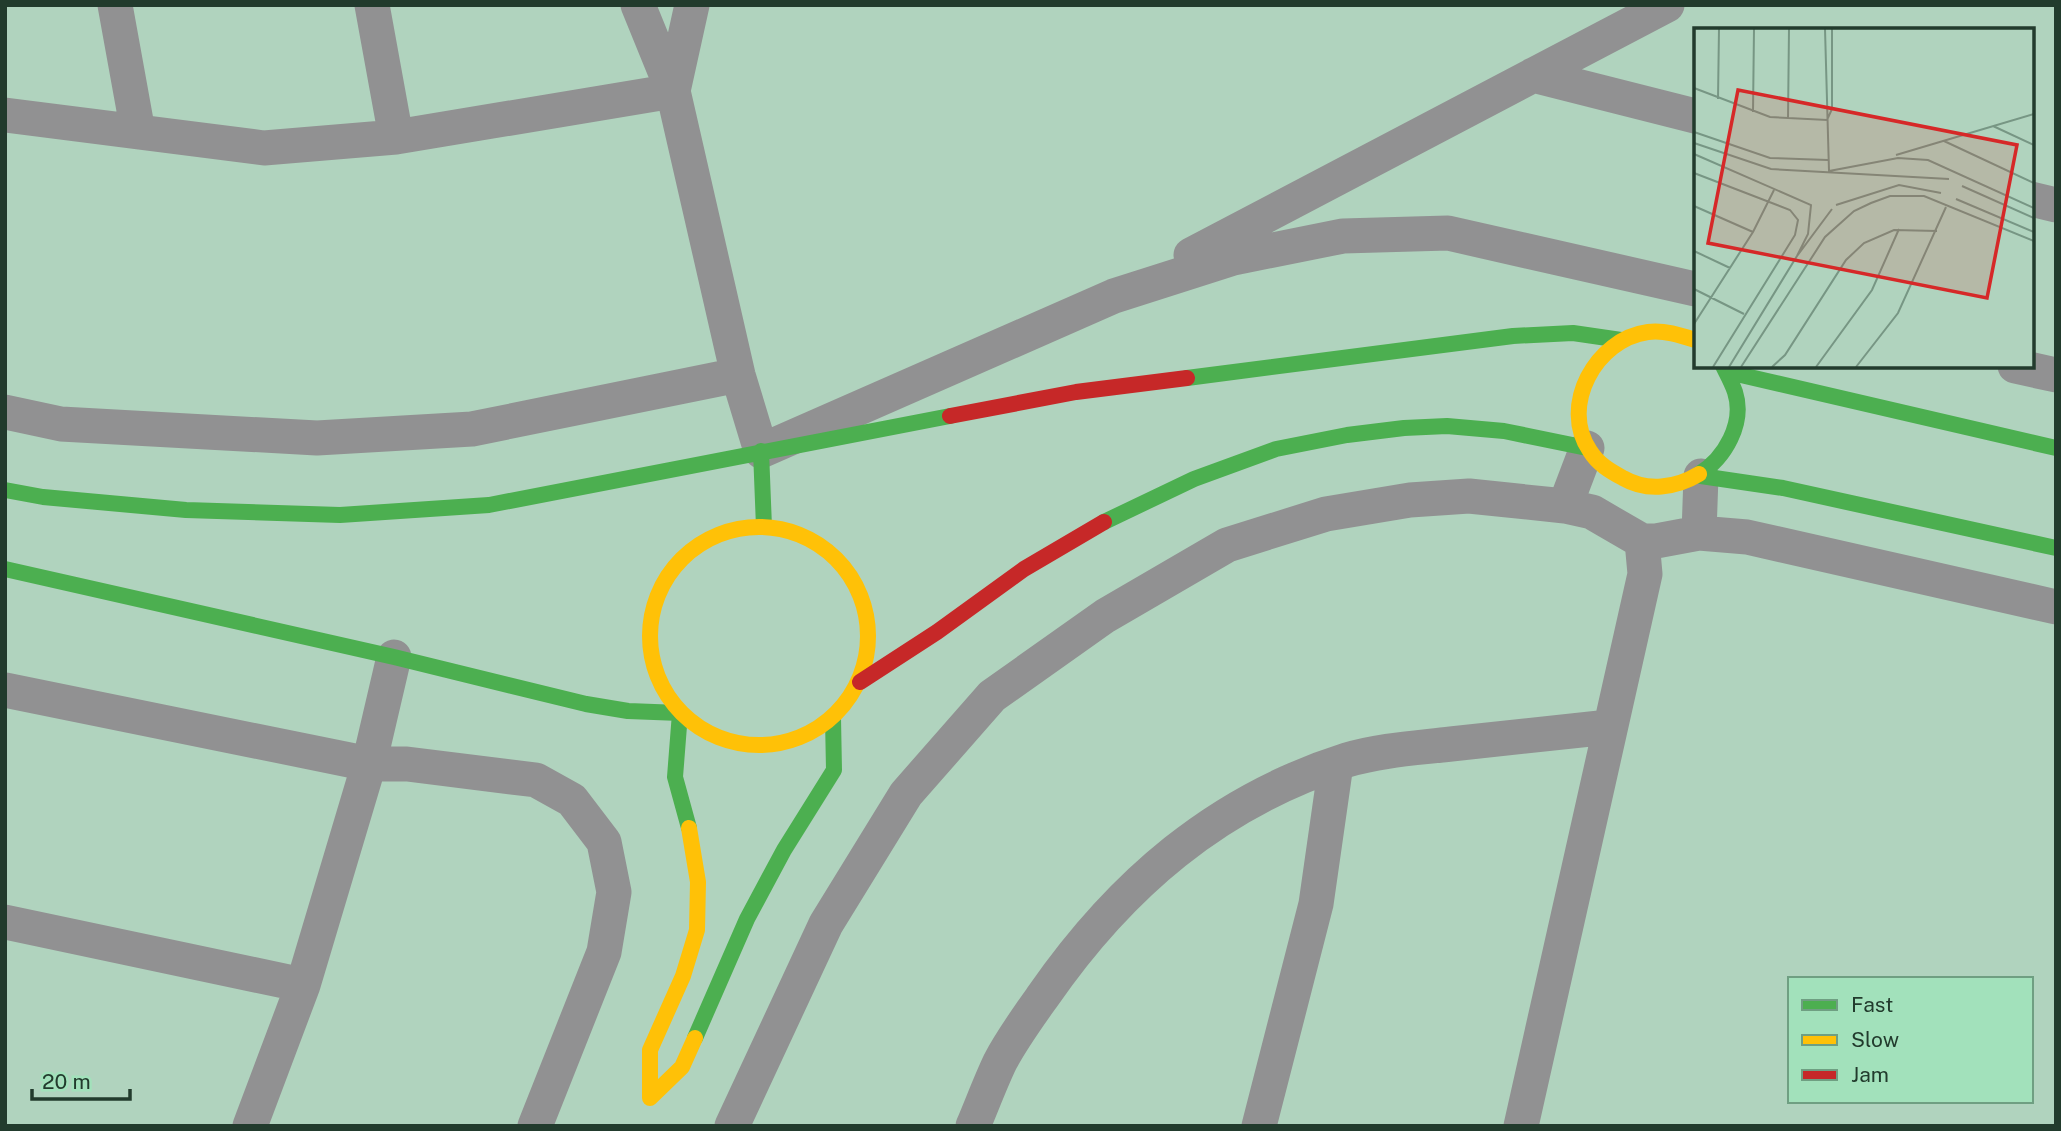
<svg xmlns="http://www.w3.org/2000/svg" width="2061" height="1131" font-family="'Public Sans',sans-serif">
  <rect width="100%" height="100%" fill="#b0d3be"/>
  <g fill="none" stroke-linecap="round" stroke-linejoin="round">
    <path stroke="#919192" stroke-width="35" d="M115 5 138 132
      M372 5 396 137
      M638 5 673 91 738 375 761 451 1114 296 1233 258 1343 236 1448 233 1695 289
      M1533 75 1695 116
      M5 115 264 148 396 137 673 91 692 5
      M2031 199 2056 205
      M1191 255 1667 5
      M2015 366 2056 375
      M5 412 61 424 317 438 472 429 738 375
      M1565 506 1587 448
      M1699 533 1701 476
      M5 690 369 764H407L536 780 572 800 604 842 614 892 604 952 535 1126
      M5 922 303 985
      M250 1126 303 985 369 764 394 657
      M732 1126 826 924 906 794 992 696 1105 616 1227 545 1326 514 1410 500 1469 496 1565 506 1592 512 1642 541H1656L1699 533 1747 537 2056 607
      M973 1126C982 1105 990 1083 1000 1062 1012 1039 1028 1017 1043 996 1120 885 1217 801 1347 760 1380 750 1417 748 1451 744 1504 738 1557 733 1609 727
      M1259 1126 1316 904 1336 764
      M1521 1126 1645 574 1642 541"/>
    <path stroke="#4caf50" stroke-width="16" d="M1728 372 2056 448
      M1187 378 1513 336 1573 333 1621 340
      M761 451 764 527
      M1699 474C1725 458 1745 423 1735 392 1732 383 1727 374 1723 366
      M1701 476 1783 488 2056 548
      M5 490 43 497 186 510 340 515 489 505 950 416
      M1104 522 1194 479 1276 449 1347 435 1404 428 1447 426 1504 431 1587 448
      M5 569 394 657 586 704 628 711 680 713 675 777 689 828
      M695 1038 747 919 784 850 834 770 833 718"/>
    <path stroke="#ffc107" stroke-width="16" d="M1695 340C1680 335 1664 330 1648 332 1596 339 1559 406 1590 451 1598 464 1610 471 1623 478 1647 492 1676 488 1699 474
      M650 636a109 109 0 1 1 218 0a109 109 0 1 1-218 0Z
      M689 828 698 882 697 930 683 976 650 1050V1098L682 1067 695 1038"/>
    <path stroke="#c62828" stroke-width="16" d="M950 416 1076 392 1187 378
      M860 682 937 632 1024 569 1104 522"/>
  </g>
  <g transform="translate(1694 28)">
    <rect width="340" height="340" fill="#b0d3be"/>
    <path fill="none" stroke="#779684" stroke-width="2" d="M131 1 135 143 204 130 234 132 340 180M0 60 76 89 133 92 138 81V1M24 71 25 1M59 84 60 1M94 91 95 1M299 98 340 117M0 104 76 130 134 132M250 113 340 155M0 115 77 141 255 151M0 126 117 177 114 206 103 228 138 181M202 127 340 86M0 145 96 182 104 192 101 207 19 339M268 158 340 190M262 171 340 204M142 177 205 157 247 165M0 178 59 204M0 223 36 240M0 261 50 286M0 296 59 204 80 162M35 339 103 228M47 339 131 209 160 183 177 175 196 168H230L340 213M78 339 91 327 152 232 170 215 200 202 243 203M122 339 178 262 205 201M162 339 204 285 252 179"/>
    <path fill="#d62828" fill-opacity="0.15" stroke="#d62828" stroke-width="3.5" d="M44 62 323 117 293 270 14 215Z"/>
    <rect width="340" height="340" fill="none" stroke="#223b2d" stroke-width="3.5"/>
  </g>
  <rect width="2061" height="1131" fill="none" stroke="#223b2d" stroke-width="14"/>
  <rect x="1788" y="977" width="245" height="126" fill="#a2e1bb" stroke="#6f9f82" stroke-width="2"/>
  <rect x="1802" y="1000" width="35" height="10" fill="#4caf50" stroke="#6f9f82" stroke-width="2"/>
  <text x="1851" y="1012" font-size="21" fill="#223b2d">Fast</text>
  <rect x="1802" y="1035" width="35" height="10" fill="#ffc107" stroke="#6f9f82" stroke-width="2"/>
  <text x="1851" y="1047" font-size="21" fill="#223b2d">Slow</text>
  <rect x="1802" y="1070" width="35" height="10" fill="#c62828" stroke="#6f9f82" stroke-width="2"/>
  <text x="1851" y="1082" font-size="21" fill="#223b2d">Jam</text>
  <path d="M32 1089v10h98v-10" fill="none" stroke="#223b2d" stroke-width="3.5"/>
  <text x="42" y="1089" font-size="21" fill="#223b2d" stroke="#a2e1bb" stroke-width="5" paint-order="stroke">20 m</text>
</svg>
